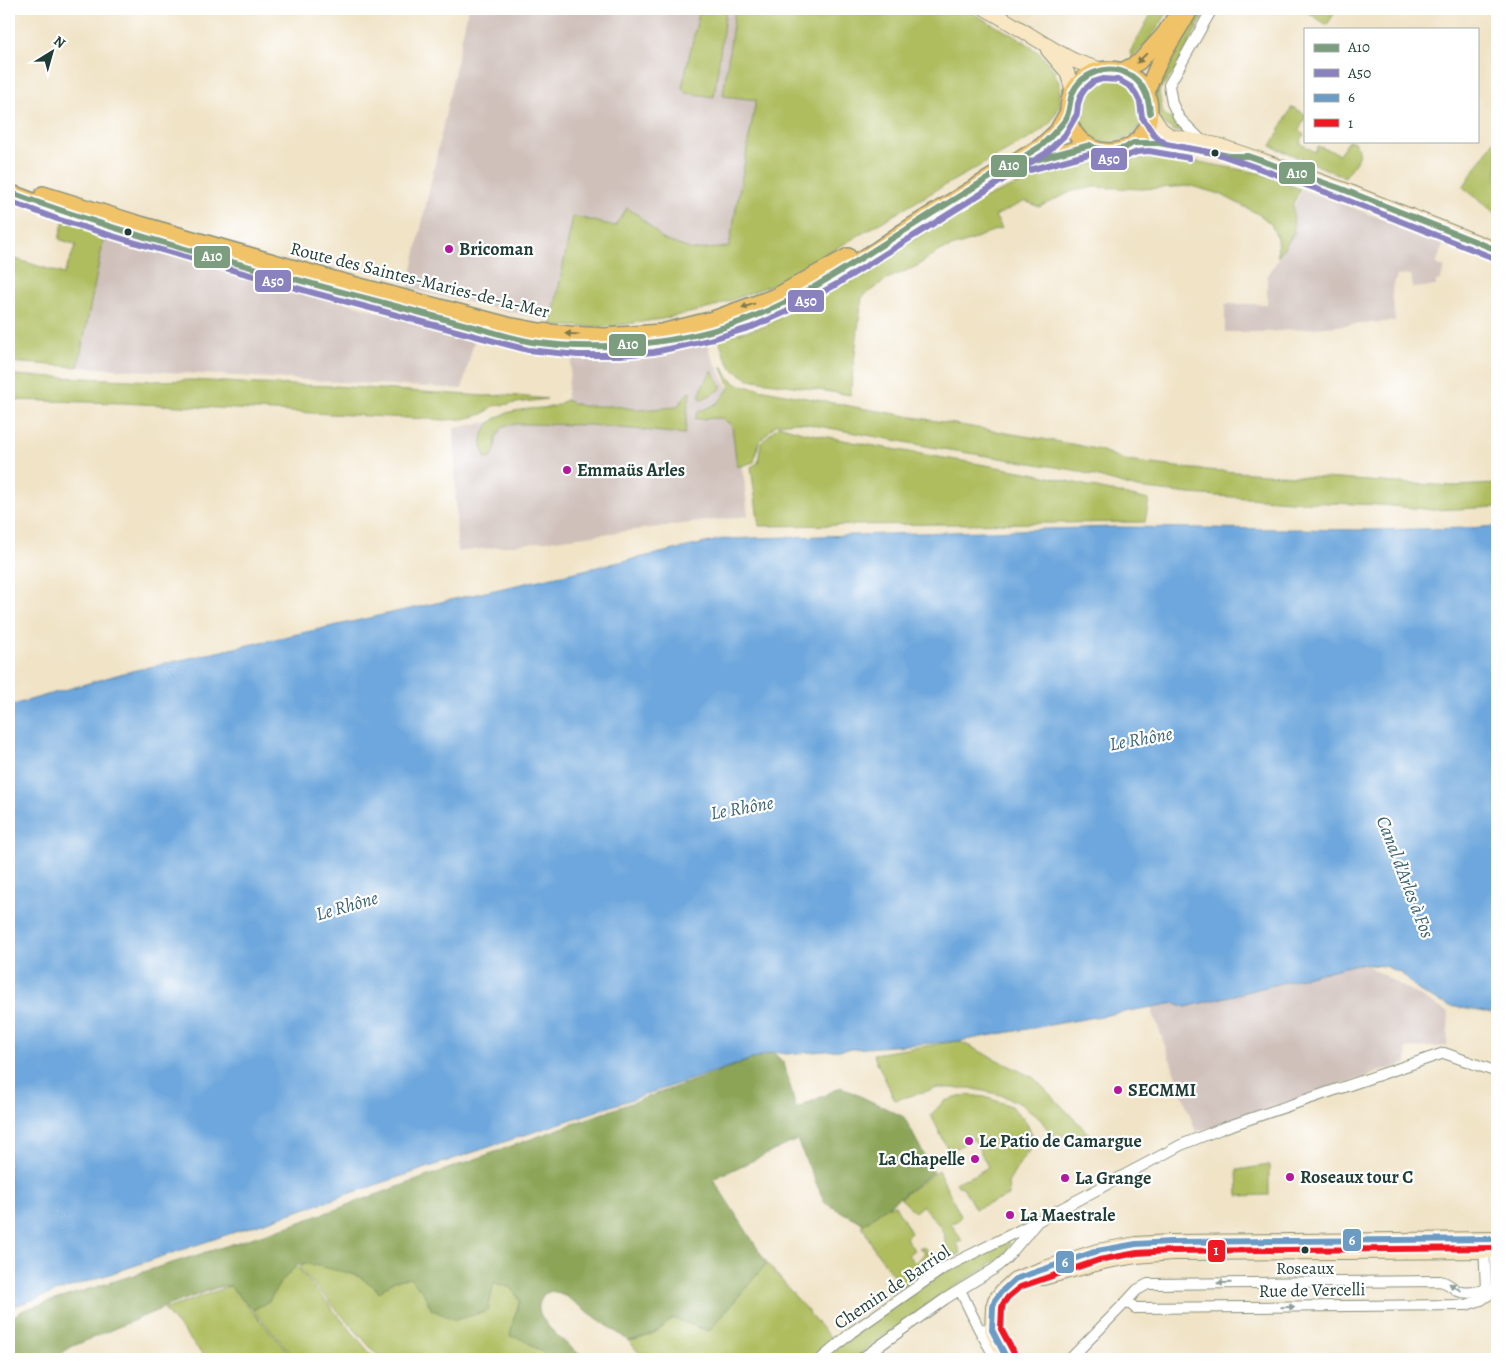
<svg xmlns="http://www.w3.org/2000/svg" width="1506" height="1368" font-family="Alegreya,serif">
  <rect width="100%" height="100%" fill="#fff"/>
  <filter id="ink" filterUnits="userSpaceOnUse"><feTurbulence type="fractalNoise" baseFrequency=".02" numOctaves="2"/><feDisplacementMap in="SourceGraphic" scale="10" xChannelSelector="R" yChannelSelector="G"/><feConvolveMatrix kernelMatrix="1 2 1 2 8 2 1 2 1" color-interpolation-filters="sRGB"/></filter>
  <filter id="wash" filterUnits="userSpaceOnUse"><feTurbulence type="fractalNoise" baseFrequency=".0096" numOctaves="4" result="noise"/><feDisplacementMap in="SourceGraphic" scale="20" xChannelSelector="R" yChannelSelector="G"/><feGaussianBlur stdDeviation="1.12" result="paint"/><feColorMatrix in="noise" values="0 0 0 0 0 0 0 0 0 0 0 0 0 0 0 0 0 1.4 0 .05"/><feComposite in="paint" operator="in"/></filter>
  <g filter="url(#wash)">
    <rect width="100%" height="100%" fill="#f0e3c6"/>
    <path fill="#cfc0ba" d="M468 9H801L718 299 544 319 408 289Z
      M1302 189 1444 242 1436 264 1445 268 1440 280 1436 281V286L1413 288 1411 275 1397 276 1392 290 1395 321 1267 332H1225V304H1267V277L1283 251 1293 229 1290 216Z
      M105 233 299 290 475 337 462 389 78 367Z
      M710 339 709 351 736 404 748 516 457 552 454 428 565 408 573 351 657 347Z
      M1357 964 1366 965 1449 1013 1447 1046 1406 1049 1407 1063 1196 1132 1151 1007 1175 1003 1186 1007Z"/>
    <path fill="#afbd5f" stroke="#677d4a" d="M700 9H726L714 97 686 93 682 87Z
      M735 9H965L1025 42 1040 54 1053 69 1060 85V106L1050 123 1034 136 938 189 779 282 711 308 662 319 606 327 551 326 573 216 615 226 627 208 637 214 664 240 693 250 729 247 756 100 723 96Z
      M1154 9H1170C1159 25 1148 45 1132 57L1130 52Z
      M1199 9H1207L1173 73 1160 89 1159 92 1163 113 1191 134 1175 131 1162 123 1157 111 1155 89 1159 77 1168 64Z
      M1303 9H1337L1327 25Z
      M1077 110a33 33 0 1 1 66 0a33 33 0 1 1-66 0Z
      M1292 107 1305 114V118L1299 130 1304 134 1300 143 1315 152 1318 146 1339 154 1348 141H1353C1366 154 1353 165 1345 177L1271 146Z
      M1497 136V209L1495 213 1463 187Z
      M1166 156 1259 173 1300 189 1293 204 1294 233 1278 257 1277 238 1271 224 1260 215 1220 194 1191 186 1142 189 1094 187 1073 191 1039 207 1025 201 995 216 1002 228 987 233 970 241 939 251 917 266 887 279 862 297 850 395 748 379 731 368 723 352 719 339 726 336 766 326 980 200 1058 168Z
      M64 219 105 233 78 367 9 362V257L64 274 76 245 59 239Z
      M722 366 727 376 738 385 855 407 1077 445 1100 450 1127 461 1193 469 1397 483 1456 486 1497 484V507L1435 510 1381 505 1304 502 1189 494 1137 488 1074 470 931 447 797 422 776 424 759 442 754 462 737 467 732 426 722 418 695 419 698 412 718 403 730 387 722 368Z
      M712 371 721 386 720 390 702 399 699 398 703 385Z
      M9 375 155 381 193 380 258 384 334 386 484 396 507 395 547 399 494 406 483 414 464 419 445 420 122 403 9 400Z
      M691 392 688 403 685 434 589 425 518 424 503 426 496 438 495 451 491 458 486 459C474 435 490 415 515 411 527 408 539 409 551 407 556 406 561 403 565 400L582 406H615L640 410 677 407 688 393Z
      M779 425 802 432 869 445 1032 473 1149 500 1145 522 759 526 751 467 758 463 761 443Z
      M959 1041 1034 1078 1092 1137 1066 1144 1053 1137 1040 1119 1023 1105 1001 1095 970 1088H938L895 1100 873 1054Z
      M967 1095 985 1097 1011 1106 1026 1121 1033 1138 1032 1147 1021 1161 1008 1183 1009 1196 975 1209 963 1187 958 1186 956 1182 975 1175 988 1167 974 1139 949 1152 931 1115 944 1101Z
      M1269 1165V1195L1238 1196 1237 1170Z
      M938 1170 961 1216 957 1221 951 1223 962 1241 957 1243 961 1253 943 1262 939 1261C939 1252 944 1250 945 1242 946 1229 930 1215 922 1206L915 1212 900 1198Z
      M895 1205 911 1233 906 1238 914 1250 908 1255 915 1263 925 1254 919 1247 925 1248 933 1263 932 1268 905 1287 901 1286 875 1250 862 1226V1224L888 1206Z
      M1007 1240 1010 1244 1004 1255 990 1265 933 1300 853 1359H825L841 1344 940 1274Z
      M305 1263C326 1268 367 1272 379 1293 391 1282 393 1280 410 1278L423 1292 432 1310 494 1283 512 1288 520 1301 514 1317 524 1340 552 1359H381L300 1269V1266Z
      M767 1263 832 1340C813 1359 811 1359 785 1359L783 1357 781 1359H644L629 1341C648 1337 659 1333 672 1318L709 1331Z
      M296 1266 375 1359H296L253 1310 269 1301 280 1283Z
      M230 1286 294 1359H207L164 1310Z"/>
    <path fill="#8ba456" stroke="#557045" d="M773 1052 784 1063 796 1109 841 1087 904 1117 933 1172 864 1224 825 1203 797 1140 713 1179 767 1263 709 1331 672 1318C660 1332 648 1337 629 1341L567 1297 552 1291 544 1294C542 1297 540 1301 539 1305 536 1323 573 1348 585 1359H552L524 1340 510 1336 514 1317 520 1301 511 1287 494 1283 488 1311 456 1320 432 1310 423 1292 410 1278C393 1280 391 1282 379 1293L376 1288 357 1275 305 1263 296 1266 280 1283 269 1301 253 1310 230 1286 219 1287 170 1305 71 1347 54 1359H9V1318L26 1309 289 1226Z"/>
    <path fill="#6ea7dd" stroke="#467288" d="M1497 526V956L1490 966 1497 974V1014L1449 1006 1421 993 1401 973 1384 966 1357 964 1186 1007 1175 1003 959 1041 786 1054 773 1052 17 1305 9 1309V706L127 672 723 539 1115 527 1370 530 1468 528Z"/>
  </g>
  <g filter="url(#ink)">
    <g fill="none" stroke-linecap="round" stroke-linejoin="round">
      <g stroke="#88907d" stroke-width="12">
        <path id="street" d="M1203 142 1179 118 1172 103 1169 85 1212 9
          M1484 1244 1486 1290C1477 1291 1467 1295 1458 1291 1451 1287 1449 1283 1440 1281L1148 1284 1137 1290 1127 1301 1135 1308 1466 1305 1481 1300 1496 1290 1495 1245
          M960 1290 979 1329 992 1330
          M979 1329 996 1359
          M821 1359 852 1332 944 1268 1034 1223
          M861 1359 945 1299 994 1269 1006 1259 1038 1221 1181 1145 1223 1128 1444 1053 1497 1072
          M1070 1359 1127 1301"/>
      </g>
      <g stroke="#88907d" stroke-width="16">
        <path id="secondary" d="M986 9C1016 25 1043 45 1073 60 1082 64 1092 67 1102 70
          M1048 50 1067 72 1073 91
          M1150 113 1161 129 1170 136 1217 145 1261 160 1342 189 1497 250
          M1133 143H1159L1183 148
          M1043 1278 1107 1261 1136 1256 1172 1253 1497 1251
          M1007 1359 995 1338 992 1330 993 1307 995 1300 1002 1291 1015 1279 1045 1268 1097 1251 1136 1244 1170 1242 1497 1239"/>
      </g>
      <g stroke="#88907d" stroke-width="18">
        <path id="primary" d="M1068 110a41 41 0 1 1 82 0a41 41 0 1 1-82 0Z
          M1122 71 1139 62 1164 34 1173 20
          M1147 93C1156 62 1174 37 1191 9
          M1022 164 1090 145
          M9 192 60 211 128 232 316 285 530 342 579 346H619L652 343 706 332 749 319 782 304 832 277 876 250 902 232 1041 146 1057 131 1069 110
          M43 194 140 224 337 280 508 325 540 331 569 334 604 336 661 332 713 319 776 296 848 256"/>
      </g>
      <use href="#street" stroke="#fff" stroke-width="10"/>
      <use href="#secondary" stroke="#f9e7c3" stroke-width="14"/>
      <use href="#primary" stroke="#f1c369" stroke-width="15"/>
      <g stroke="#fff" stroke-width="10">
        <path id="bus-1" d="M1090 145 1095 148 1105 150H1116L1125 148 1133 143H1159L1230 156H1248L1342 189 1497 250
          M1028 162 1090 145
          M9 192C125 235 246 266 365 298 403 308 440 318 478 328 495 333 514 339 532 342 601 352 685 344 750 318 805 297 854 262 904 231 949 202 995 174 1041 146 1049 138 1058 130 1065 120 1070 112 1069 103 1072 94 1081 72 1108 64 1128 74 1143 82 1149 97 1150 113"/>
      </g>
      <g stroke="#fff" stroke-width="10">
        <path id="bus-2" d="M1030 170 1089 154 1100 158 1112 159 1127 156 1137 152 1149 151 1189 158
          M9 201 57 219 126 240 314 293 528 350 578 355H620L654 352 709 340 752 327 786 312 837 284 1046 153 1065 135 1077 114 1078 104 1081 95 1085 89 1093 82 1103 79 1119 80 1131 87 1136 94 1140 102 1142 117 1154 135 1166 144 1215 153 1258 168 1339 197 1494 258"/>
      </g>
      <g stroke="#fff" stroke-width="10">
        <path id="bus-3" d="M1007 1359 992 1330 993 1307 995 1300 1002 1291 1015 1279 1097 1251 1136 1244 1170 1242 1497 1239"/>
      </g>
      <g stroke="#fff" stroke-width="10">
        <path id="bus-4" d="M1015 1355 1001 1329 1002 1308 1003 1304 1008 1297 1020 1287 1099 1260 1137 1253 1170 1251 1497 1248"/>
      </g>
      <use href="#bus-1" stroke="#7d9e7e" stroke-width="6"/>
      <use href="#bus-2" stroke="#8a82be" stroke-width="6"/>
      <use href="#bus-3" stroke="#6c9bc3" stroke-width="6"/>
      <use href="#bus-4" stroke="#ef1923" stroke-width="6"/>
    </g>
    <defs><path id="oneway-solid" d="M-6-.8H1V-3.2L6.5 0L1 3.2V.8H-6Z" transform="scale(1.25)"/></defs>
    <g fill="#7d794c">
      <use href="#oneway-solid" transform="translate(1142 58) rotate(136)"/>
      <use href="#oneway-solid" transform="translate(748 306) rotate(160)"/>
      <use href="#oneway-solid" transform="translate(572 334) rotate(-176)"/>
    </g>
    <g fill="#8f9e9a">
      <use href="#oneway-solid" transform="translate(1224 1283) rotate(179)"/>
      <use href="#oneway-solid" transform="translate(1455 1287) rotate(-148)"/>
      <use href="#oneway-solid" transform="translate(1288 1307) rotate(-1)"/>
    </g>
  </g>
  <g fill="#1f3d34" stroke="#fff" stroke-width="2">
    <circle cx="1215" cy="153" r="4.5"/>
    <circle cx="128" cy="232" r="4.5"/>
    <circle cx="1305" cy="1250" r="4.5"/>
  </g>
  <g fill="#b5179e" stroke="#fff" stroke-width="2">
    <circle cx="449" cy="249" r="5"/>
    <circle cx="567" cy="470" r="5"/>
    <circle cx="1118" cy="1090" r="5"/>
    <circle cx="969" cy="1141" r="5"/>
    <circle cx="975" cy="1159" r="5"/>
    <circle cx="1290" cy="1177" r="5"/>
    <circle cx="1065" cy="1178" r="5"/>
    <circle cx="1010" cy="1215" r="5"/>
  </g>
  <g text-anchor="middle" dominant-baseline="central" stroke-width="4.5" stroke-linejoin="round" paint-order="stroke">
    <g font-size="17" fill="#1f3d34" stroke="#fff">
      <text x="1305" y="1268">Roseaux</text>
    </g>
    <g font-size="18" font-weight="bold" fill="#1f3d34" stroke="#fff" text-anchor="start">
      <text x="459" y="249">Bricoman</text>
      <text x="577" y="470">Emmaüs Arles</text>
      <text x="1128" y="1090">SECMMI</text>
      <text x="979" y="1141">Le Patio de Camargue</text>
      <text x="965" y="1159" text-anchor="end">La Chapelle</text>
      <text x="1300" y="1177">Roseaux tour C</text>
      <text x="1075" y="1178">La Grange</text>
      <text x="1020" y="1215">La Maestrale</text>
    </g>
    <g font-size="18" fill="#1f3d34" stroke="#fff">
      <text transform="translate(420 280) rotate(14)">Route des Saintes-Maries-de-la-Mer</text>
      <text transform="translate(892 1287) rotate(-34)">Chemin de Barriol</text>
      <text transform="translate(1312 1290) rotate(-1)">Rue de Vercelli</text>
    </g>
    <g font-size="19" font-style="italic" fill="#3b626f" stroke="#fff">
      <text transform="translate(1141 739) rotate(-10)">Le Rhône</text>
      <text transform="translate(742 808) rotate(-10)">Le Rhône</text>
      <text transform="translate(1405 877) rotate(69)">Canal d'Arles à Fos</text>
      <text transform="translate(347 906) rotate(-16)">Le Rhône</text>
    </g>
  </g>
  <g stroke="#fff" stroke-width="2">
    <rect x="1090" y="147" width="38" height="24" rx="5" fill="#8a82be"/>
    <rect x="990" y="154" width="38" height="24" rx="5" fill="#7d9e7e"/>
    <rect x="1278" y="161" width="38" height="24" rx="5" fill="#7d9e7e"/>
    <rect x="193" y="245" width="38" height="24" rx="5" fill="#7d9e7e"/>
    <rect x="254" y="269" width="38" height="24" rx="5" fill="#8a82be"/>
    <rect x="787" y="289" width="38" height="24" rx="5" fill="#8a82be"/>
    <rect x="608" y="333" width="39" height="24" rx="5" fill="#7d9e7e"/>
    <rect x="1342" y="1228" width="20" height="24" rx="5" fill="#6c9bc3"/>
    <rect x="1207" y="1239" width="19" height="24" rx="5" fill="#ef1923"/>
    <rect x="1055" y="1250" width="20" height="24" rx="5" fill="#6c9bc3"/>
  </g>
  <g font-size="14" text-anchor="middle" font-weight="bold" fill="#fff">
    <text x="1109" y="164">A50</text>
    <text x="1009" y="170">A10</text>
    <text x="1297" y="178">A10</text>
    <text x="212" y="261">A10</text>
    <text x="273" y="286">A50</text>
    <text x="806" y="306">A50</text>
    <text x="628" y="349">A10</text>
    <text x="1352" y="1245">6</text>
    <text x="1216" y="1255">1</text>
    <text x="1065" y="1267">6</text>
  </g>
  <rect width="1506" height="1368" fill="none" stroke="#fff" stroke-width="30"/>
  <rect x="1304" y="28" width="175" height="115" fill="#ffffff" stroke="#a5b1ae"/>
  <rect x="1314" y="44" width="25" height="8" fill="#7d9e7e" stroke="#a5b1ae"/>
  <text x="1348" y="52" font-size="15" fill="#1f3d34">A10</text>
  <rect x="1314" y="69" width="25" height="8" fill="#8a82be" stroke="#a5b1ae"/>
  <text x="1348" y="78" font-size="15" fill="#1f3d34">A50</text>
  <rect x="1314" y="94" width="25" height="8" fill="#6c9bc3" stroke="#a5b1ae"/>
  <text x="1348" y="102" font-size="15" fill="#1f3d34">6</text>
  <rect x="1314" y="119" width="25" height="8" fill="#ef1923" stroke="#a5b1ae"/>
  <text x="1348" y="128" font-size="15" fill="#1f3d34">1</text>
  <g transform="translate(52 52) rotate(37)" stroke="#ffffff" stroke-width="4" paint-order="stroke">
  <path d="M0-4L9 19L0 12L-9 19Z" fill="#1f3d34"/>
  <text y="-8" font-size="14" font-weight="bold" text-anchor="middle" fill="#1f3d34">N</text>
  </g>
</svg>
